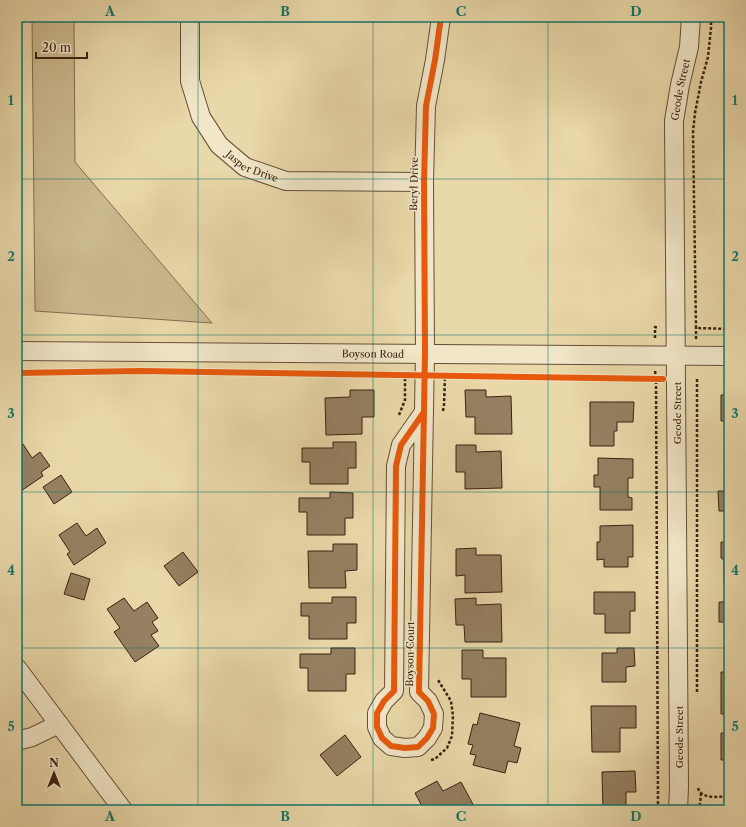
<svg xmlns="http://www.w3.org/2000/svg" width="746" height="827" font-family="'Libre Caslon Text',serif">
  <rect width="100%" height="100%" fill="#e9d8a9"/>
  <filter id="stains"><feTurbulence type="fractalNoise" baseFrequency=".005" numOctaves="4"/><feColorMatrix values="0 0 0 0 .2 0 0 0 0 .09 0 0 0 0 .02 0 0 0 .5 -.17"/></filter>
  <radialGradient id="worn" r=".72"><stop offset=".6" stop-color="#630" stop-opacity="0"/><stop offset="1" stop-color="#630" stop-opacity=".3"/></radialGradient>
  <path fill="#cbb98f" stroke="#836d50" d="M32 17H74L75 162 212 323 35 311Z"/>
  <path fill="#958061" stroke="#3b2112" d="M350 390H374V417H362V434L326 435 325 398 350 397Z
    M465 390H486V397L511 396 512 434H475V417H466Z
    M721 395H729V421H721Z
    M590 402H634L633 422H617V431H614V446H590Z
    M333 442H356V468H348V484H310V462H302V448H333Z
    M23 444 32 458 40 452 50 466 41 472 43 476 21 491 17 485V448Z
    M456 445H476V452L501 451 502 488 465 489V472H456Z
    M598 458 633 459V478H628V497L632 498V510H600V487H594V475H598Z
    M61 475 72 492 54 504 43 487Z
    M718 491H729V511H719Z
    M330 492 353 493V518H345V535H307V512H299V498H330Z
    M77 523 86 536 97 528 106 543 74 565 67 554 70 552 59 535Z
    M633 525V557H628V567H604V559L597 560V542H600V526Z
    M721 542 729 543V583H724V560L721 558Z
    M333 544H357V570L345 571 346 588H309L308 551H333Z
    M476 548V555H501L502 592 465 593V575L456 576V549Z
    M183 552 198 572 179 586 164 566Z
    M71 573 90 579 84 600 64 594Z
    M594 592H635V611H630V633H605V614H594Z
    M332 597H356V623H347V639H309V616H301V603H332Z
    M124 598 134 611 147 602 158 618 152 622 158 631 151 635 159 646 135 662 114 632 120 628 107 609Z
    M476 598V605L501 604 502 642H465L464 625H456L455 599Z
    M719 602H729V622H719Z
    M331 648H355V674H346V691H308V668H300V654H331Z
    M617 648H634L635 666 626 667V682H602V653H617Z
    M462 650H483V658H506V697H471V679H462Z
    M721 672H729V714H721Z
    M591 706H636V728H620V752H592Z
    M480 713 520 723 514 746 521 748 517 763 508 761 505 773 473 765 476 755 470 754 473 745 468 744 473 724 477 725Z
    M721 733H729V760H721Z
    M345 735 361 757 337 776 320 755Z
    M635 771 636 792H626V810H603L602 772Z
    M437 781 443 791 461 782 476 810H424L415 793Z"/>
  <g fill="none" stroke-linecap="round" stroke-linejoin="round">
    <g stroke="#664f38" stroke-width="20">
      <g id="minor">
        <path id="s1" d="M190 17V81L201 117 219 145 245 167 286 181 424 182"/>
        <path id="s2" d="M17 351 729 356"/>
        <path d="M424 412 401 445 396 466 394 691 384 701 377 713V727L382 738 391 746 405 748 418 747 427 738 433 728 434 714 428 701 419 692 425 353 424 182 426 106 435 60 441 17"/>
        <path d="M17 668 123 810"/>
        <path d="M17 741 32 737 59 724"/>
        <path id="s3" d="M678 810 679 787 674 121 680 85 689 47 691 17"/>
      </g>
    </g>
    <path stroke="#3b2112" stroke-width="2.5" stroke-dasharray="3 2" stroke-linecap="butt" d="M711 17V28L708 57 701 82 695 113 693 132 696 328 729 329
      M655 338V327L659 328
      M696 339V328
      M655 371 656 378 658 810
      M697 379V693
      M443 411 444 405 445 376
      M399 415 405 400V375
      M431 760 435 759 447 748 452 736 453 716 451 701 438 680
      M698 788C701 800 719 796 729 797
      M700 794H701L700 803V810"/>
    <use href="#minor" stroke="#f1e6c7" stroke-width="18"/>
    <g stroke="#f1e6c7" stroke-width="8">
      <path id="cycleway" d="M17 373 140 371 663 379
        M424 412 401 445 396 466 394 691 384 701 377 713V727L382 738 391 746 405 748 418 747 427 738 433 728 434 714 428 701 419 692 425 353 424 182 426 106 435 60 441 17"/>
    </g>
    <use href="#cycleway" stroke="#e8590c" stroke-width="6"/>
  </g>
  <path fill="none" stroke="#0f766e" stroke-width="1" stroke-opacity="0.55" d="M198 17V810M373 17V810M548 17V810M17 179H729M17 335H729M17 492H729M17 648H729"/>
  <g text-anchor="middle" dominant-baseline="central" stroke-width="3" stroke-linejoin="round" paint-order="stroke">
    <g font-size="10" fill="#3b2112" stroke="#f1e6c7">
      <text stroke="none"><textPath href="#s3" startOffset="721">Geode Street</textPath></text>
      <text stroke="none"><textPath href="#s1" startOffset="175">Jasper Drive</textPath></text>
      <text transform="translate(414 184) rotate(-89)">Beryl Drive</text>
      <text stroke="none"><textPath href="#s2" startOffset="356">Boyson Road</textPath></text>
      <text transform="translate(677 413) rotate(-90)">Geode Street</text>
      <text transform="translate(410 654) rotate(-89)">Boyson Court</text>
      <text transform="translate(679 737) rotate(-90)">Geode Street</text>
    </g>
  </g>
  <rect width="746" height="827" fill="none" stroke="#e9d8a9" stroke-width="44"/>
  <g transform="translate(54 773)" stroke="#f1e6c7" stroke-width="3" paint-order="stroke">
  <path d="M0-3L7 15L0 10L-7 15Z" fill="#3b2112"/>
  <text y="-6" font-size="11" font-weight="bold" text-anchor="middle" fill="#3b2112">N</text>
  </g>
  <path d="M36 52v6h51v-6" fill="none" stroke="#3b2112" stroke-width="2"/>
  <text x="42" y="52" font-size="12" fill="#3b2112" stroke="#f1e6c7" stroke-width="3" paint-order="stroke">20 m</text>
  <rect x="22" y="22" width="702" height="783" fill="none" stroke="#0f766e" stroke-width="1.5"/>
  <g font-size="13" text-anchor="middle" font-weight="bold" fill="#0f766e">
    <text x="110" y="16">A</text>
    <text x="285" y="16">B</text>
    <text x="461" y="16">C</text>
    <text x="636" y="16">D</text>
    <text x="11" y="105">1</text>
    <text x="735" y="105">1</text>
    <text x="11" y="261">2</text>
    <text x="735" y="261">2</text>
    <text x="11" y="418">3</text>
    <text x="735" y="418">3</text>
    <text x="11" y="575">4</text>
    <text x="735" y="575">4</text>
    <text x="11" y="731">5</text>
    <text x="735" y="731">5</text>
    <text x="110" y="821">A</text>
    <text x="285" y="821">B</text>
    <text x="461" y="821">C</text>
    <text x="636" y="821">D</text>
  </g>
  <rect width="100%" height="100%" filter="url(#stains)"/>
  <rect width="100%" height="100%" fill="url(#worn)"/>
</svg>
